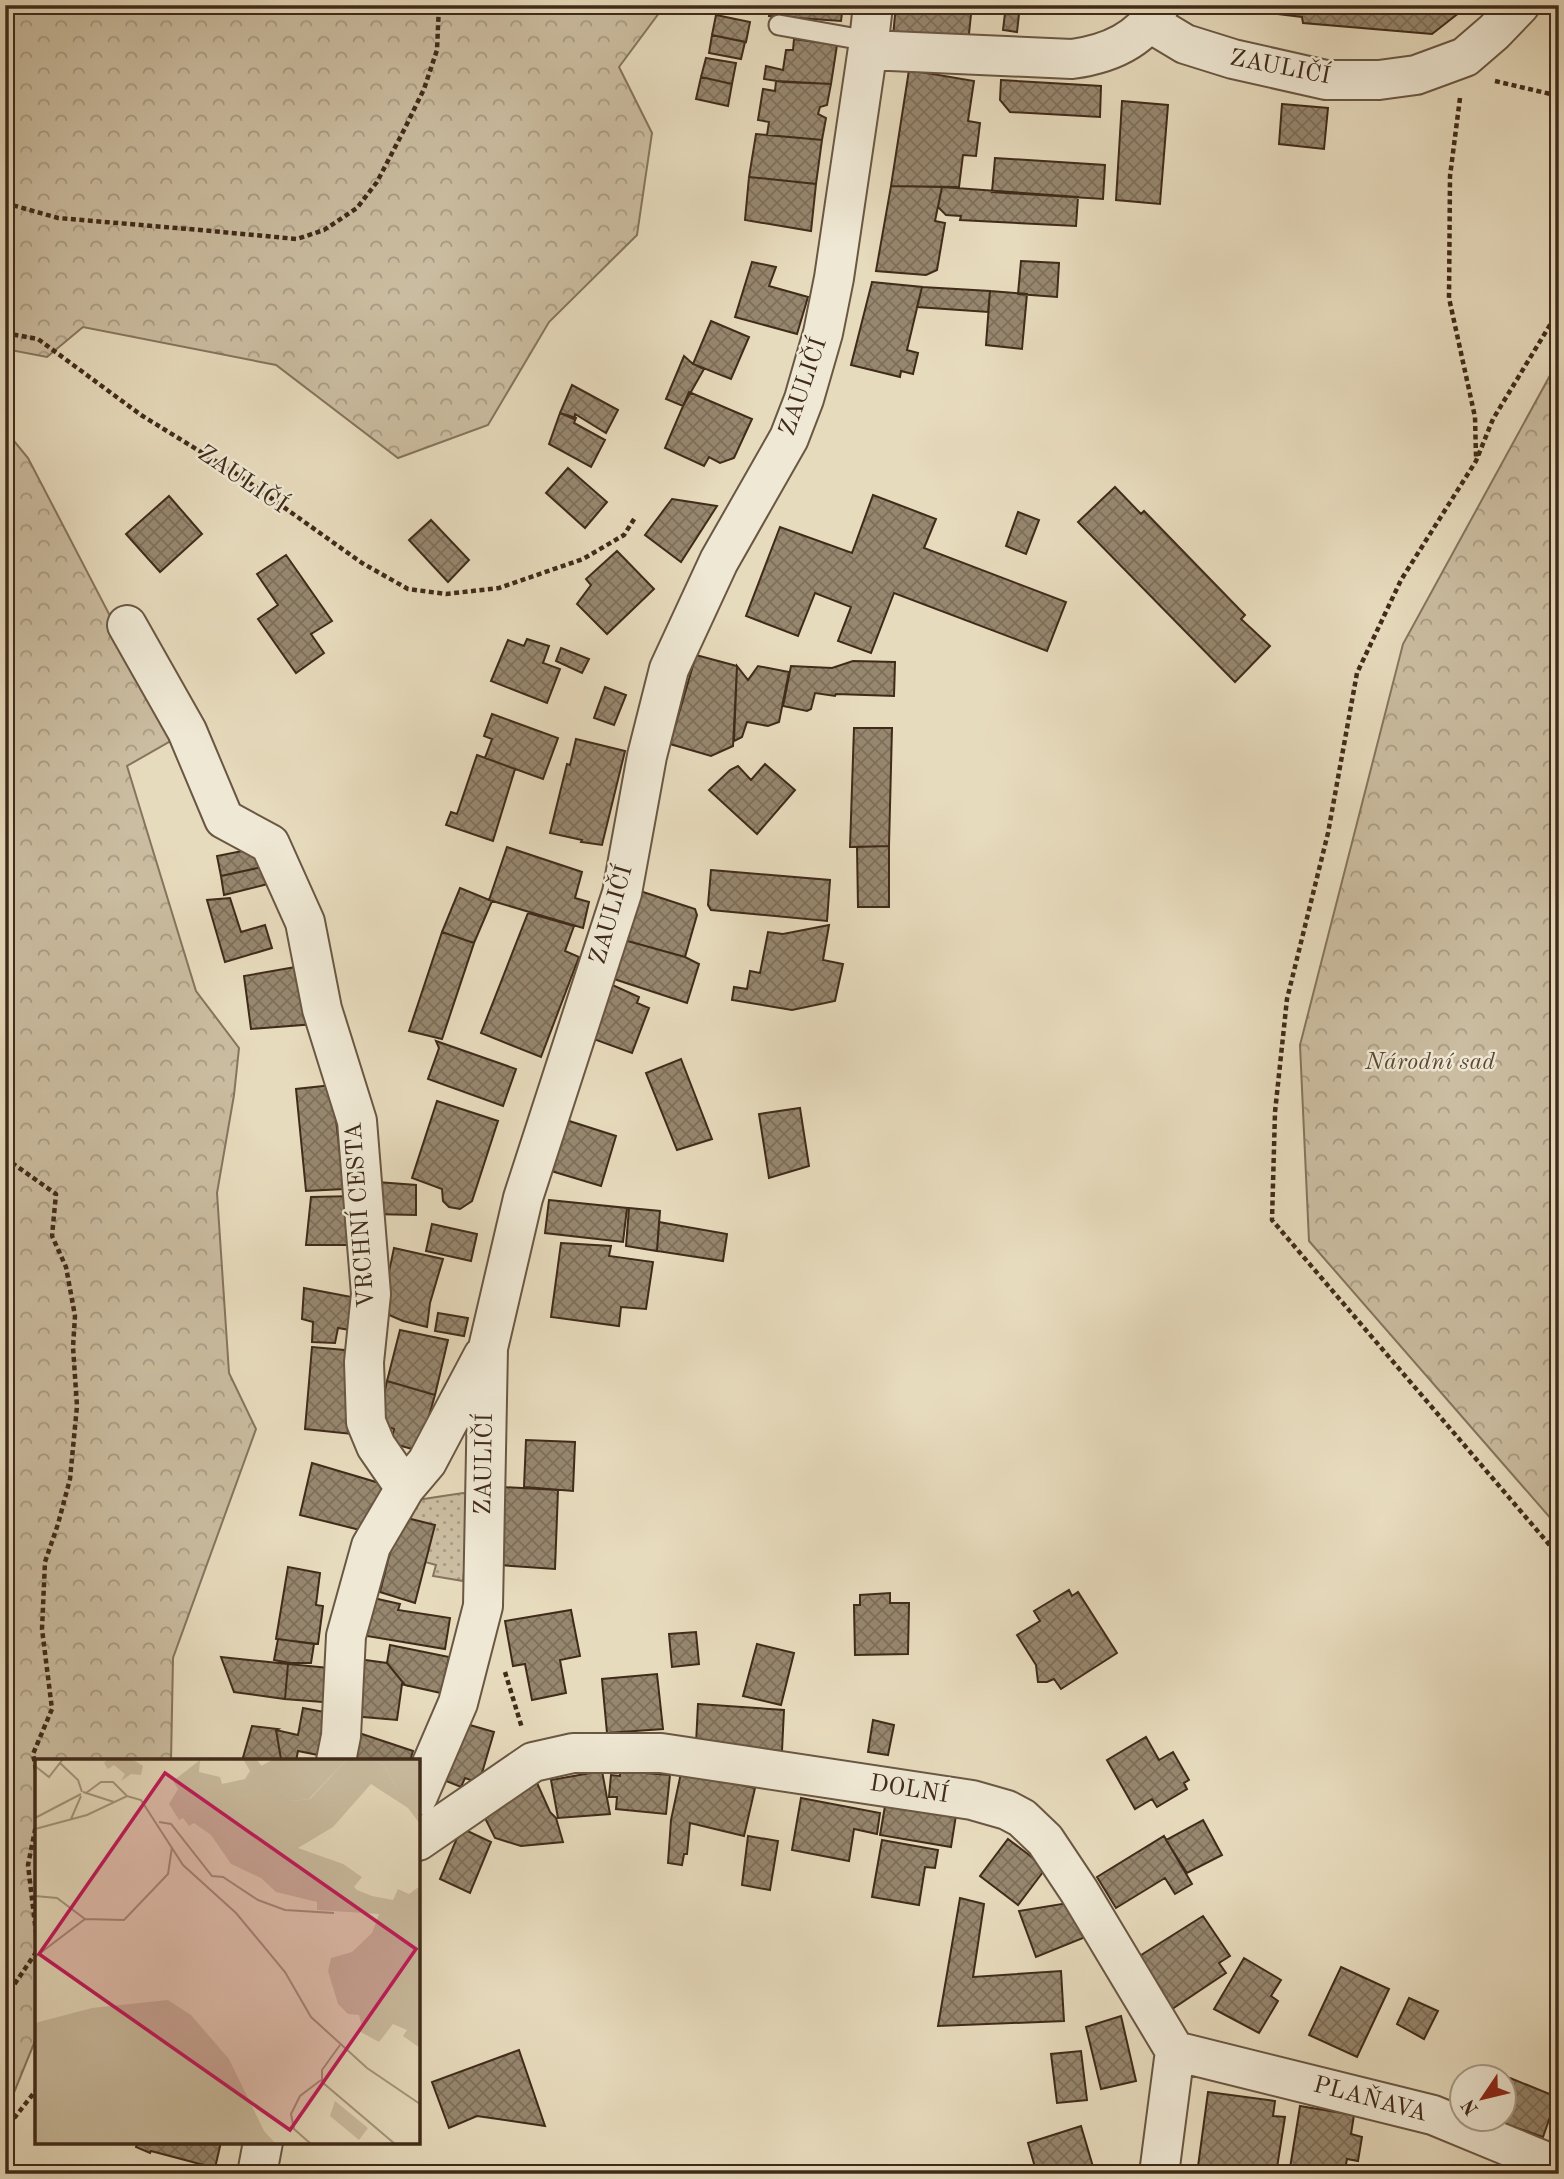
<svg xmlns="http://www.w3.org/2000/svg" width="1564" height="2179" font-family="'Old Standard TT',serif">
  <defs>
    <pattern id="grass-dots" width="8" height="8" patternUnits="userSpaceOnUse" patternTransform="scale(1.75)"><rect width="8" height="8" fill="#cbbda1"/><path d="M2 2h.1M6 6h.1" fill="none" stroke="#a69a82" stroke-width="1.8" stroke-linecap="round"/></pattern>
    <pattern id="forest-crowns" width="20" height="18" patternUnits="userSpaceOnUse" patternTransform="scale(1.75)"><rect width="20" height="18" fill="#cbbda1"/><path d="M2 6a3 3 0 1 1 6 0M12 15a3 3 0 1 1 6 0" fill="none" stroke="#a69a82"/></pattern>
    <pattern id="building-cross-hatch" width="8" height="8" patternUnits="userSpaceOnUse" patternTransform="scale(1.75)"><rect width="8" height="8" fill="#97876f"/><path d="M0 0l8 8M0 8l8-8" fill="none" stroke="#7d6f5a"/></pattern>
  </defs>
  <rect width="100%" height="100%" fill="#e7dbbd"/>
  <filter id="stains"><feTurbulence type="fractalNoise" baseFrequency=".00286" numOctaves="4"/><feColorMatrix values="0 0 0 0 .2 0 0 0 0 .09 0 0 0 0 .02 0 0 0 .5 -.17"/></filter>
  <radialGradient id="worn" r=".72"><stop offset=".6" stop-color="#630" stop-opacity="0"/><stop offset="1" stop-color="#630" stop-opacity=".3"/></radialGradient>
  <path fill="url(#grass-dots)" stroke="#86745e" stroke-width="2" d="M463 1493 467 1494 466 1552 463 1581 433 1576 436 1565 425 1562 396 1515 417 1500Z"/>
  <path fill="url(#forest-crowns)" stroke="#86745e" stroke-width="2" d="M5 5H665L619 67 652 133 637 235 549 322 488 425 398 458 276 365 83 327 47 357 5 349Z
    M1559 359V1528L1309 1241 1300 1045 1403 644Z
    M5 430 28 458 174 739 127 766 196 991 239 1048 234 1095 217 1193 229 1373 256 1429 173 1658 171 1761H37V2036L11 2100 5 2098Z"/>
  <path fill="url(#building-cross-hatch)" stroke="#402b1a" stroke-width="2" d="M770 5H843L841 21 769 16Z
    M896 5H972L968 43 893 36Z
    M1006 5H1020L1017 32 1003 30Z
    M1269 5H1469L1432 34 1303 23 1302 17 1278 14 1275 9 1273 10Z
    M716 15 750 22 746 42 712 35Z
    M712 35 745 42 741 59 709 53Z
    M794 39 837 45 831 84 783 82 764 79 766 66 783 70 786 50H793Z
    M706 58 736 63 732 84 701 77Z
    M909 70 974 81 968 121 980 123 976 156 963 155 959 187 891 186Z
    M701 77 732 84 728 106 696 99Z
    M1001 80 1101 86 1100 117 1010 112 1000 100Z
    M776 81 831 84 827 105 820 107 818 114 826 118 822 140 767 135 769 122 758 120 763 89 775 91Z
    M1122 101 1168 105 1160 204 1116 200Z
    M1282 104 1328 108 1324 149 1279 144Z
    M756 134 822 140 816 184 749 177Z
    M995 158 1105 165 1103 199 992 192Z
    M749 177 816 184 811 231 745 220Z
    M891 186 942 187 935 221 945 223 937 270 926 275 876 271Z
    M942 187 1078 197 1076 226 960 220 961 216 946 215 938 207Z
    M1021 261 1059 263 1057 297 1018 294Z
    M752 262 776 267 769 286 808 297 797 334 735 317Z
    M872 282 922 287 907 350 918 353 913 374 901 371 900 377 851 365Z
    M922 287 990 291 988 312 917 307Z
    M990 291 1027 294 1022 349 986 345Z
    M711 321 749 337 731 379 693 364Z
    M684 356 693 364 704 369 683 406 666 399Z
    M572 385 618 410 606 433 575 414 574 419 560 413Z
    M689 392 752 419 734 458 720 463 709 457 704 466 665 448Z
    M560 413 576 418 574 423 605 440 591 467 549 444Z
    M568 468 607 502 585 528 546 493Z
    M1115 487 1141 514 1144 511 1245 615 1241 619 1270 646 1235 682 1078 522Z
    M873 495 936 519 924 548 1066 602 1047 651 894 593 871 653 838 641 851 607 815 593 798 636 746 616 780 527 852 553Z
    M169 496 202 534 160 572 126 534Z
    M672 499 717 506 681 562 645 535Z
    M1018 512 1039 520 1026 554 1006 546Z
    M431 520 469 560 448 582 409 540Z
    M617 551 654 589 607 634 577 604 591 585 586 579Z
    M286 555 332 621 311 634 324 653 296 673 258 619 278 605 257 574Z
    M527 639 549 646 543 663 560 669 547 703 491 681 508 640 524 646Z
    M561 648 589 659 582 673 556 661Z
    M696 655 737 666 733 746 711 756 670 744Z
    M853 661 895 662 894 696 836 694 835 696 815 693 811 709 807 711 783 706 791 666 832 668Z
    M737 666 748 680 758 666 789 672 779 722 768 726 747 722 742 737 734 741Z
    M605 687 626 695 614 725 594 718Z
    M492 714 558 738 543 779 485 758 492 739 484 736Z
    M854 728H892L889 846 850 847Z
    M576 739 625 751 602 845 581 842 582 840 550 833 567 764 570 765Z
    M477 755 515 769 493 841 446 825 451 812 457 814Z
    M765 764 795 790 757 834 709 790 730 770 738 766 751 780Z
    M889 846V907H858L857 847Z
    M262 847 267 866 221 876 217 856Z
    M507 847 582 872 575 898 589 902 583 928 489 900Z
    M267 866 272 883 224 895 221 876Z
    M711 870 830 880 827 921 711 910 708 905Z
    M460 888 492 901 474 943 442 932Z
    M640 891 695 909 697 915 685 957 624 940Z
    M230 898 241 932 265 925 272 948 225 962 207 900Z
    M528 913 574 926 565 951 579 957 541 1057 481 1033Z
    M829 925 823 960 843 964 835 1001 792 1010 732 1000 734 987 747 989 750 971 760 973 768 932 783 934Z
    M442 932 474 943 442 1039 409 1031Z
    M624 940 685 957 699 964 687 1003 611 978Z
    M307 965 315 1024 251 1029 244 976Z
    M608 983 639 997 637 1003 649 1008 632 1053 588 1037Z
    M436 1041 516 1069 503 1106 428 1079 439 1048Z
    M681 1059 712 1139 677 1150 646 1073Z
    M332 1085 344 1189 306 1191 296 1089Z
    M437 1101 498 1121 472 1201 460 1209 449 1207 443 1201 442 1189 412 1178Z
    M800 1108 809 1166 769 1178 759 1114Z
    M563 1119 616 1136 601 1186 548 1170Z
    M377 1182 416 1185V1215L371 1214Z
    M357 1196 358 1245H306L311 1197Z
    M549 1200 627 1208 623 1242 545 1233Z
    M629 1208 660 1211 657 1251 626 1246Z
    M659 1222 727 1234 723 1261 657 1251Z
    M432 1224 477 1234 471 1261 426 1251Z
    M561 1243 611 1246 609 1256 653 1262 646 1309 621 1307 619 1326 551 1317Z
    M394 1248 443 1259 430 1303 427 1327 403 1321 387 1314 380 1315Z
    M304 1288 362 1299 356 1331 338 1328 335 1343 312 1342 313 1322 302 1319Z
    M438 1313 468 1318 464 1336 435 1331Z
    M400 1330 448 1340 435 1395 387 1381Z
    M312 1347 355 1351 352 1434 305 1429Z
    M387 1381 435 1395 419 1451 391 1443 394 1429 378 1424Z
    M526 1440 575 1442 573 1491 524 1487Z
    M312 1463 386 1485 368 1532 300 1515Z
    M502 1487 558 1490 555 1569 499 1565Z
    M399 1516 435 1525 415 1603 380 1592Z
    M288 1567 320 1573 316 1605 323 1606 318 1644 276 1639Z
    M1069 1590 1072 1596 1078 1592 1117 1653 1061 1689 1054 1679 1047 1682H1038L1036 1665 1017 1635 1040 1621 1034 1611Z
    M890 1593V1603H909L908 1654 855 1655 854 1605H860V1595Z
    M369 1597 400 1604 398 1610 450 1618 445 1649 361 1635Z
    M571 1610 580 1656 560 1660 566 1693 532 1700 525 1664 513 1666 505 1621Z
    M696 1632 699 1664 672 1667 669 1634Z
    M278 1639 314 1644 311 1663H290L274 1660Z
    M757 1644 794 1653 781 1705 743 1696Z
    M390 1645 449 1657 441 1693 405 1685 387 1663Z
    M221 1657 288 1664 285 1699 234 1692Z
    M358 1659 387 1663 405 1685 402 1684 397 1720 352 1716Z
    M288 1664 339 1669 335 1703 285 1699Z
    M657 1674 663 1729 607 1733 602 1679Z
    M698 1704 784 1710 782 1751 696 1744Z
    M303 1708 335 1714 328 1757 298 1751 296 1761 281 1759 276 1730 298 1735Z
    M873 1720 894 1725 888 1755 868 1752Z
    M463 1723 494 1732 479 1783 465 1778 461 1787 446 1781Z
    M252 1726 278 1729 276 1730 281 1759 283 1761H242Z
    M356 1732 413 1751 410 1761H347Z
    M1146 1737 1159 1760 1173 1752 1189 1780 1184 1783 1187 1789 1157 1807 1152 1799 1135 1809 1107 1760Z
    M602 1771 610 1814 558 1818 551 1780Z
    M620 1771 670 1775 666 1814 616 1809 617 1797H609L611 1775 620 1776Z
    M681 1773 755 1788 744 1836 690 1823 687 1854H684L682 1865 668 1863 671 1820Z
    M537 1783 550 1812 556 1818 563 1842 521 1846 495 1838 481 1810Z
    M801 1798 880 1813 877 1834 854 1829 849 1861 792 1850Z
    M885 1806 956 1815 951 1847 880 1835Z
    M1203 1820 1222 1855 1187 1873 1166 1840Z
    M461 1828 491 1842 470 1893 440 1879Z
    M748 1836 778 1841 770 1890 742 1885Z
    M1164 1836 1192 1884 1175 1894 1165 1878 1116 1908 1097 1877Z
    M1008 1839 1046 1868 1018 1905 980 1876Z
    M882 1840 938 1850 935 1868 925 1867 919 1905 872 1897Z
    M960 1898 984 1904 973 1977 1061 1971 1064 2021 938 2026Z
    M1074 1902 1088 1936 1036 1957 1019 1911Z
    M1203 1916 1230 1956 1219 1963 1226 1973 1172 2009 1138 1957Z
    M1244 1958 1281 1980 1271 1996 1278 2001 1259 2033 1214 2009Z
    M1341 1967 1389 1989 1357 2057 1309 2035Z
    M1409 1998 1438 2011 1424 2039 1397 2024Z
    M1121 2016 1136 2081 1101 2089 1086 2027Z
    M519 2050 545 2126 477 2116 449 2128 432 2082Z
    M1081 2051 1087 2100 1057 2103 1051 2054Z
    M1510 2078 1557 2097 1543 2137 1494 2120H1504V2092Z
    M1208 2092 1275 2101 1273 2116 1285 2117 1276 2174H1197Z
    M1300 2106 1354 2115 1351 2134 1362 2137 1358 2161 1347 2159 1344 2174H1289Z
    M1081 2126 1094 2170 1080 2174H1037L1028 2143Z
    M138 2142H221L215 2168 151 2151 150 2153 136 2147Z"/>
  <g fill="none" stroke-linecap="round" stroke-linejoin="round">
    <g stroke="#6a5743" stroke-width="23">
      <path id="service" d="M779 25 869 41"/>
    </g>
    <g stroke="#6a5743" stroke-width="42">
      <path id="minor" d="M1150 23 1185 44 1233 59 1326 80H1379L1416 75 1465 57 1494 32 1520 5
        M868 50 1072 59C1109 54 1143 40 1160 5
        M127 625 187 731 224 819 270 844 305 922 322 1009 357 1121 371 1294 364 1362 366 1422 376 1446 405 1488 371 1546 346 1636 341 1736 336 1761
        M405 1488 427 1462 483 1356
        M418 1796 458 1703 483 1606 488 1348 523 1198 622 893 647 756 669 669 719 561 789 438 804 399 823 333 834 278 869 41 873 5
        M418 1841 533 1762 573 1753H661L972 1800 1007 1810 1022 1818 1045 1840 1079 1891 1175 2051 1159 2174
        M1175 2051 1433 2115 1559 2167
        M257 2174 263 2142"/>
    </g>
    <path stroke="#402b1a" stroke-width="4.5" stroke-dasharray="5 3.5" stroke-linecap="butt" d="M1495 81 1559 96
      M1460 98 1450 176 1449 298 1475 417 1476 457
      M5 203 58 218 200 230 297 239 324 230 357 208 377 182 405 128 424 89 437 50 439 5
      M1559 310 1493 419 1476 461 1401 580 1357 673 1328 833 1287 999 1275 1112 1272 1220 1559 1556
      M5 333 38 339 141 415 240 476 362 563 408 589 446 594 499 588 583 559 624 535 636 516
      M5 1158 56 1194 52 1236 66 1267 75 1316 73 1347 77 1406 70 1479 58 1524 45 1562 42 1629 52 1709 33 1754 37 1775
      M505 1672 522 1728
      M37 1820 28 1865 37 1941
      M5 1998 37 1951
      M5 2116 15 2117 37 2089"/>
    <use href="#service" stroke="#efe8d4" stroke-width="19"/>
    <use href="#minor" stroke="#efe8d4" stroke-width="38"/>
  </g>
  <g text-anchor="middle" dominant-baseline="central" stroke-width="5" stroke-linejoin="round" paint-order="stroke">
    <g font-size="24" fill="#402b1a" stroke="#efe8d4">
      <text transform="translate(1280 68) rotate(11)">ZAULIČÍ</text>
      <text transform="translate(804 387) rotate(-71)">ZAULIČÍ</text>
      <text transform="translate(242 480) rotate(34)">ZAULIČÍ</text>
      <text transform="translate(612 915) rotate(-74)">ZAULIČÍ</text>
      <text transform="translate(361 1215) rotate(-94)">VRCHNÍ CESTA</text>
      <text transform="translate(485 1464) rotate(-89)">ZAULIČÍ</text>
      <text transform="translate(909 1790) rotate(9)">DOLNÍ</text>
      <text transform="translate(1370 2100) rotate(15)">PLAŇAVA</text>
    </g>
    <g font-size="24" font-style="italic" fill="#5c4835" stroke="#efe8d4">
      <text x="1430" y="1063">Národní sad</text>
    </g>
  </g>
  <g transform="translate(35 1759)">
    <rect width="385" height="385" fill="#e7dbbd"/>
    <path d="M239 0H312L274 40 256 42 226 7ZM337 0H385V53L360 27 349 6ZM300 342 333 369 324 381 295 357Z" fill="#cbbda1"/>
    <path d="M208 0H221L256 42 275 40 312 0H337L349 6 360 27 383 48 385 65 373 49 336 25 298 68 263 89 308 105 327 118 319 128 322 131 337 137 358 141 363 130 374 135 385 127V289L368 277 372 271 358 265 344 283 324 272 327 268 324 256 313 255 303 245 293 212 296 199 317 193 337 174 344 155 282 151V143L241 133 226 119 196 105 176 76 159 64 154 67 148 59 144 61 134 45 143 30 138 22 165 1 164 13 185 18 187 25 210 20 215 12ZM133 241 156 256 194 300 229 372 241 385H0V264L57 249Z" fill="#cbbda1"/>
    <path d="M73 0H97L108 7 106 16 96 15 86 22 90 15 79 6 73 10 69 4Z" fill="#cbbda1"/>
    <path fill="none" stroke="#a4957c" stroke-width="2" d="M25 4 43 21 47 33M0 7 14 18 28 0M48 33 79 43M51 34 66 23H78L92 37M0 59 46 35M36 60 46 37M124 63 136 65 177 117 188 118 223 141 250 151 299 154M0 70 52 56 92 37 106 41 148 106 201 154 250 213 276 258 332 309 385 345M0 137 22 139 50 160 89 161 133 115 137 88M0 198 50 160M305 286 287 311V323L360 385M276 385 259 370 256 355 265 337 286 321"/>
    <path fill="#c2185b" fill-opacity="0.15" stroke="#c2185b" stroke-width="3.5" d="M130 14 381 190 255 371 4 195Z"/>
    <rect width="385" height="385" fill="none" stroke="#402b1a" stroke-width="3.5"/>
  </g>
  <rect width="1564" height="2179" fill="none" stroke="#e7dbbd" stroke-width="28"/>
  <rect x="7" y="7" width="1550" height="2165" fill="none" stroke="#402b1a" stroke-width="3.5"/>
  <rect x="14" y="14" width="1536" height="2151" fill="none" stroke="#402b1a" stroke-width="2"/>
  <g transform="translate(1483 2098) rotate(235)"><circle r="33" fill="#efe8d4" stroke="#a99c8a" stroke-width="2"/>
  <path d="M0-5L12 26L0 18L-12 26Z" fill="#8f2418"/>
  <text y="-10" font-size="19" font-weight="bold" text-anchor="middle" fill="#402b1a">N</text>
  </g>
  <rect width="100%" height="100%" filter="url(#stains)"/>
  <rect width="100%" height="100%" fill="url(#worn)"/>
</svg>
